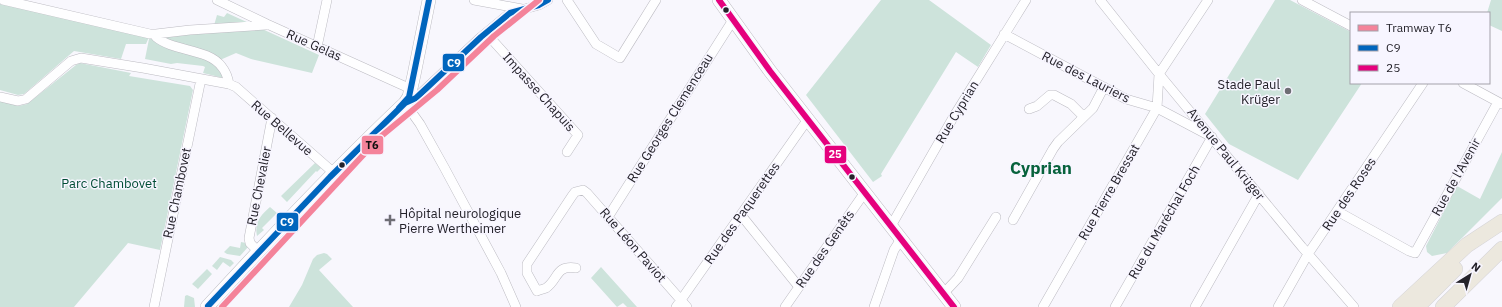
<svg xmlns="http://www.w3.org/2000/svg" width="1502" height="307" font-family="'IBM Plex Sans',sans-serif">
  <rect width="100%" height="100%" fill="#f8f7fd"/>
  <path fill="#cde3db" d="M881 0H929L991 45 978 67 956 52 881 174 882 176 873 182 806 95Z
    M1275 0H1290L1351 32V83H1362L1298 180 1229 144 1205 114Z
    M1491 0H1502V31L1489 25V13H1487Z
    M0 4 149 37 146 44H126L121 59 74 51 24 94 18 95 0 90Z
    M227 13 319 55 312 73 251 59 236 53 220 60 223 78 203 73 205 67 203 66 177 63 171 64 145 59 150 34 213 29 217 15 224 17Z
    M80 63 131 73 129 76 190 86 193 90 160 250 128 243 74 307H0V101L19 106 27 104 76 65Z
    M1502 152V198L1447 253 1432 256 1427 252 1426 246 1457 186 1480 199Z
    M315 163 321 168 317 172 316 171 287 202 281 196Z
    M270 207 277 213 262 228 264 230 257 236C254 222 261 215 270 207Z
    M241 242 246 243 248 247 240 256 227 254 224 252 230 246 240 248Z
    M324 253 327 254 332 259 319 270 353 307H289L302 285 313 259 317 255Z
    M220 257 231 260 234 263 230 267 223 262 217 270 212 266Z
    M601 267 637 307H627L623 303 617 307 591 278Z
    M207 269 212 274 198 289 192 284Z
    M187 295 194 298 195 307H184L185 296Z"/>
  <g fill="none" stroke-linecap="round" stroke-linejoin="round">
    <g stroke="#bcbbc2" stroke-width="10">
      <path id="minor" d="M3 0 150 34H156
        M217 0 267 24 411 89
        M474 0 522 9
        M567 0 596 44 620 58 656 0
        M1100 0 1159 74 1302 247 1354 307
        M1302 0 1351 26
        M486 33 578 135 567 152
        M1004 34 1126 99 1157 108 1212 137 1115 307
        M317 47 327 0
        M1463 83 1502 104
        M229 84C228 78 226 72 222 67 208 48 174 52 156 37V34L190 30 266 25
        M0 97 18 101 26 99 71 61 81 58 143 68 229 84 236 87 334 173
        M1029 109 1037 106 1050 95H1054L1071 104 1083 116
        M1337 211 1409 251 1415 253 1498 102
        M741 215 799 287
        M608 217 733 20
        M1013 220 1053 149 1058 142 1093 108 1104 87
        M891 226 954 116 1026 0
        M258 251 250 243 249 238 272 118
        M576 268C555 265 559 279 546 288 544 289 539 290 537 291L527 273V264L572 196 575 192 583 190 587 193 687 307
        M943 294 958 278 996 217
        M154 307 201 79
        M516 307 501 273 444 167 420 124 405 103 416 98 481 37 510 13 539 5 548 0
        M676 307 808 119
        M785 307 865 192
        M874 307 894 250 901 239
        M1043 307 1157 108 1159 74 1208 0
        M1195 307 1259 194
        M1278 307 1308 254 1423 83"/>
    </g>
    <g stroke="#bcbbc2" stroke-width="14">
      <path id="secondary" d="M719 0 770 71 954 307
        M207 307C271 237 336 168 405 103L409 97 414 75 429 0"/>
    </g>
    <g stroke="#d5d4d8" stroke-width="16">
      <path id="trunk" d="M1400 307 1467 245 1502 222
        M1417 307 1455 269
        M1443 307 1502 249"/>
    </g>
    <use href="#minor" stroke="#fefeff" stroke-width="9"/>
    <use href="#secondary" stroke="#fefeff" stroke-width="13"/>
    <use href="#trunk" stroke="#ece8de" stroke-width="15"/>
    <g stroke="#f7f5ff" stroke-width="9">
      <path id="bus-1" d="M399 108 409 97 429 0
        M208 306 330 177 405 103 416 98 481 37 510 13 539 5 548 0"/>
    </g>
    <g stroke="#f7f5ff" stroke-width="9">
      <path id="bus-2" d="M719 0 770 71 954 307"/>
    </g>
    <use href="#bus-1" stroke="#0065bd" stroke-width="6"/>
    <use href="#bus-2" stroke="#e5007d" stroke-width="6"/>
    <g stroke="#f7f5ff" stroke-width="9">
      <path id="tram-1" d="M222 307 379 138 437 90 494 36 539 0"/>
    </g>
    <use href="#tram-1" stroke="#f4839a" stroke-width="6"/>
  </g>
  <g fill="#24222a" stroke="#f7f5ff" stroke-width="1.5">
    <circle cx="726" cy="10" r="3.5"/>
    <circle cx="342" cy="165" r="3.5"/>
    <circle cx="852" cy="177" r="3.5"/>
  </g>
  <g fill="#6e6d74" stroke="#f7f5ff" stroke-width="1.5">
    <circle cx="1288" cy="91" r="4"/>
    <path d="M388 214h4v4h4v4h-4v4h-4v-4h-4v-4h4z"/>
  </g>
  <g text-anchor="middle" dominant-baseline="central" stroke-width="3" stroke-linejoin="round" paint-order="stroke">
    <g font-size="13" fill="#24222a" stroke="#f7f5ff">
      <text transform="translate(314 45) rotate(24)">Rue Gelas</text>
      <text transform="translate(1086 77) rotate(27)">Rue des Lauriers</text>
      <text transform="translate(539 92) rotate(48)">Impasse Chapuis</text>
      <text transform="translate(957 112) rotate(-59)">Rue Cyprian</text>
      <text transform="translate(670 118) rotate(-58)">Rue Georges Clemenceau</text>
      <text transform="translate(282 128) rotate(41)">Rue Bellevue</text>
      <text transform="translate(1226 154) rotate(51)">Avenue Paul Krüger</text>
      <text transform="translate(1456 177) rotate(-61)">Rue de l'Avenir</text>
      <text transform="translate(259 186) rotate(-79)">Rue Chevalier</text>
      <text transform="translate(1109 192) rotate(-60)">Rue Pierre Bressat</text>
      <text transform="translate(177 193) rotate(-78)">Rue Chambovet</text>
      <text transform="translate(1349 194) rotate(-56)">Rue des Roses</text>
      <text transform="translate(742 213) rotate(-55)">Rue des Paquerettes</text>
      <text transform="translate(1164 222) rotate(-60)">Rue du Maréchal Foch</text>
      <text transform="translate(633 245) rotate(49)">Rue Léon Paviot</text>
      <text transform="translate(825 249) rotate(-55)">Rue des Genêts</text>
    </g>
    <g font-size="13" fill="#24222a" stroke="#f7f5ff" text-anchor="end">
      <text x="1280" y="84">Stade Paul<tspan x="1280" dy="15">Krüger</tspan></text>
      <text x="399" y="213" text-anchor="start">Hôpital neurologique<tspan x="399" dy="15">Pierre Wertheimer</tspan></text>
    </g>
    <g font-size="13" fill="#004d35" stroke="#f7f5ff">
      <text x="109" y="183">Parc Chambovet</text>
    </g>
    <g font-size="17" font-weight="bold" fill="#07623c" stroke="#f7f5ff">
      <text x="1041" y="168">Cyprian</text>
    </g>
  </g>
  <g stroke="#f7f5ff" stroke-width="1.5">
    <rect x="442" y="53" width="23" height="19" rx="4" fill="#0065bd"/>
    <rect x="361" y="135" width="23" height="20" rx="4" fill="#f4839a"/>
    <rect x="824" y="145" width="23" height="19" rx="4" fill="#e5007d"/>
    <rect x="276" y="212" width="23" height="20" rx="4" fill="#0065bd"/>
  </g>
  <g font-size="11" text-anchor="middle" font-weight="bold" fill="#fff">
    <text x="454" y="67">C9</text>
    <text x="835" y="158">25</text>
    <text x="287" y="226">C9</text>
  </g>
  <g font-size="11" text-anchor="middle" font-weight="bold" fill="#111">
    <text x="372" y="149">T6</text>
  </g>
  <rect x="1350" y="12" width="140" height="72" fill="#f7f5ff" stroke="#a3a1aa"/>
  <rect x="1358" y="25" width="20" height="6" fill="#f4839a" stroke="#a3a1aa"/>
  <text x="1386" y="32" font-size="12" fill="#24222a">Tramway T6</text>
  <rect x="1358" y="45" width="20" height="6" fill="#0065bd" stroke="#a3a1aa"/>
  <text x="1386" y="52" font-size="12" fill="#24222a">C9</text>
  <rect x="1358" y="65" width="20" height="6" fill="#e5007d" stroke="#a3a1aa"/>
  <text x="1386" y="72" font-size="12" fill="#24222a">25</text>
  <g transform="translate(1470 275) rotate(37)" stroke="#f7f5ff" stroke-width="3" paint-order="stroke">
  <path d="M0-3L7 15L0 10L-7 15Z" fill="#24222a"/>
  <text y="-6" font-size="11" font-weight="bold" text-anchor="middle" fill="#24222a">N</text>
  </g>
</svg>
